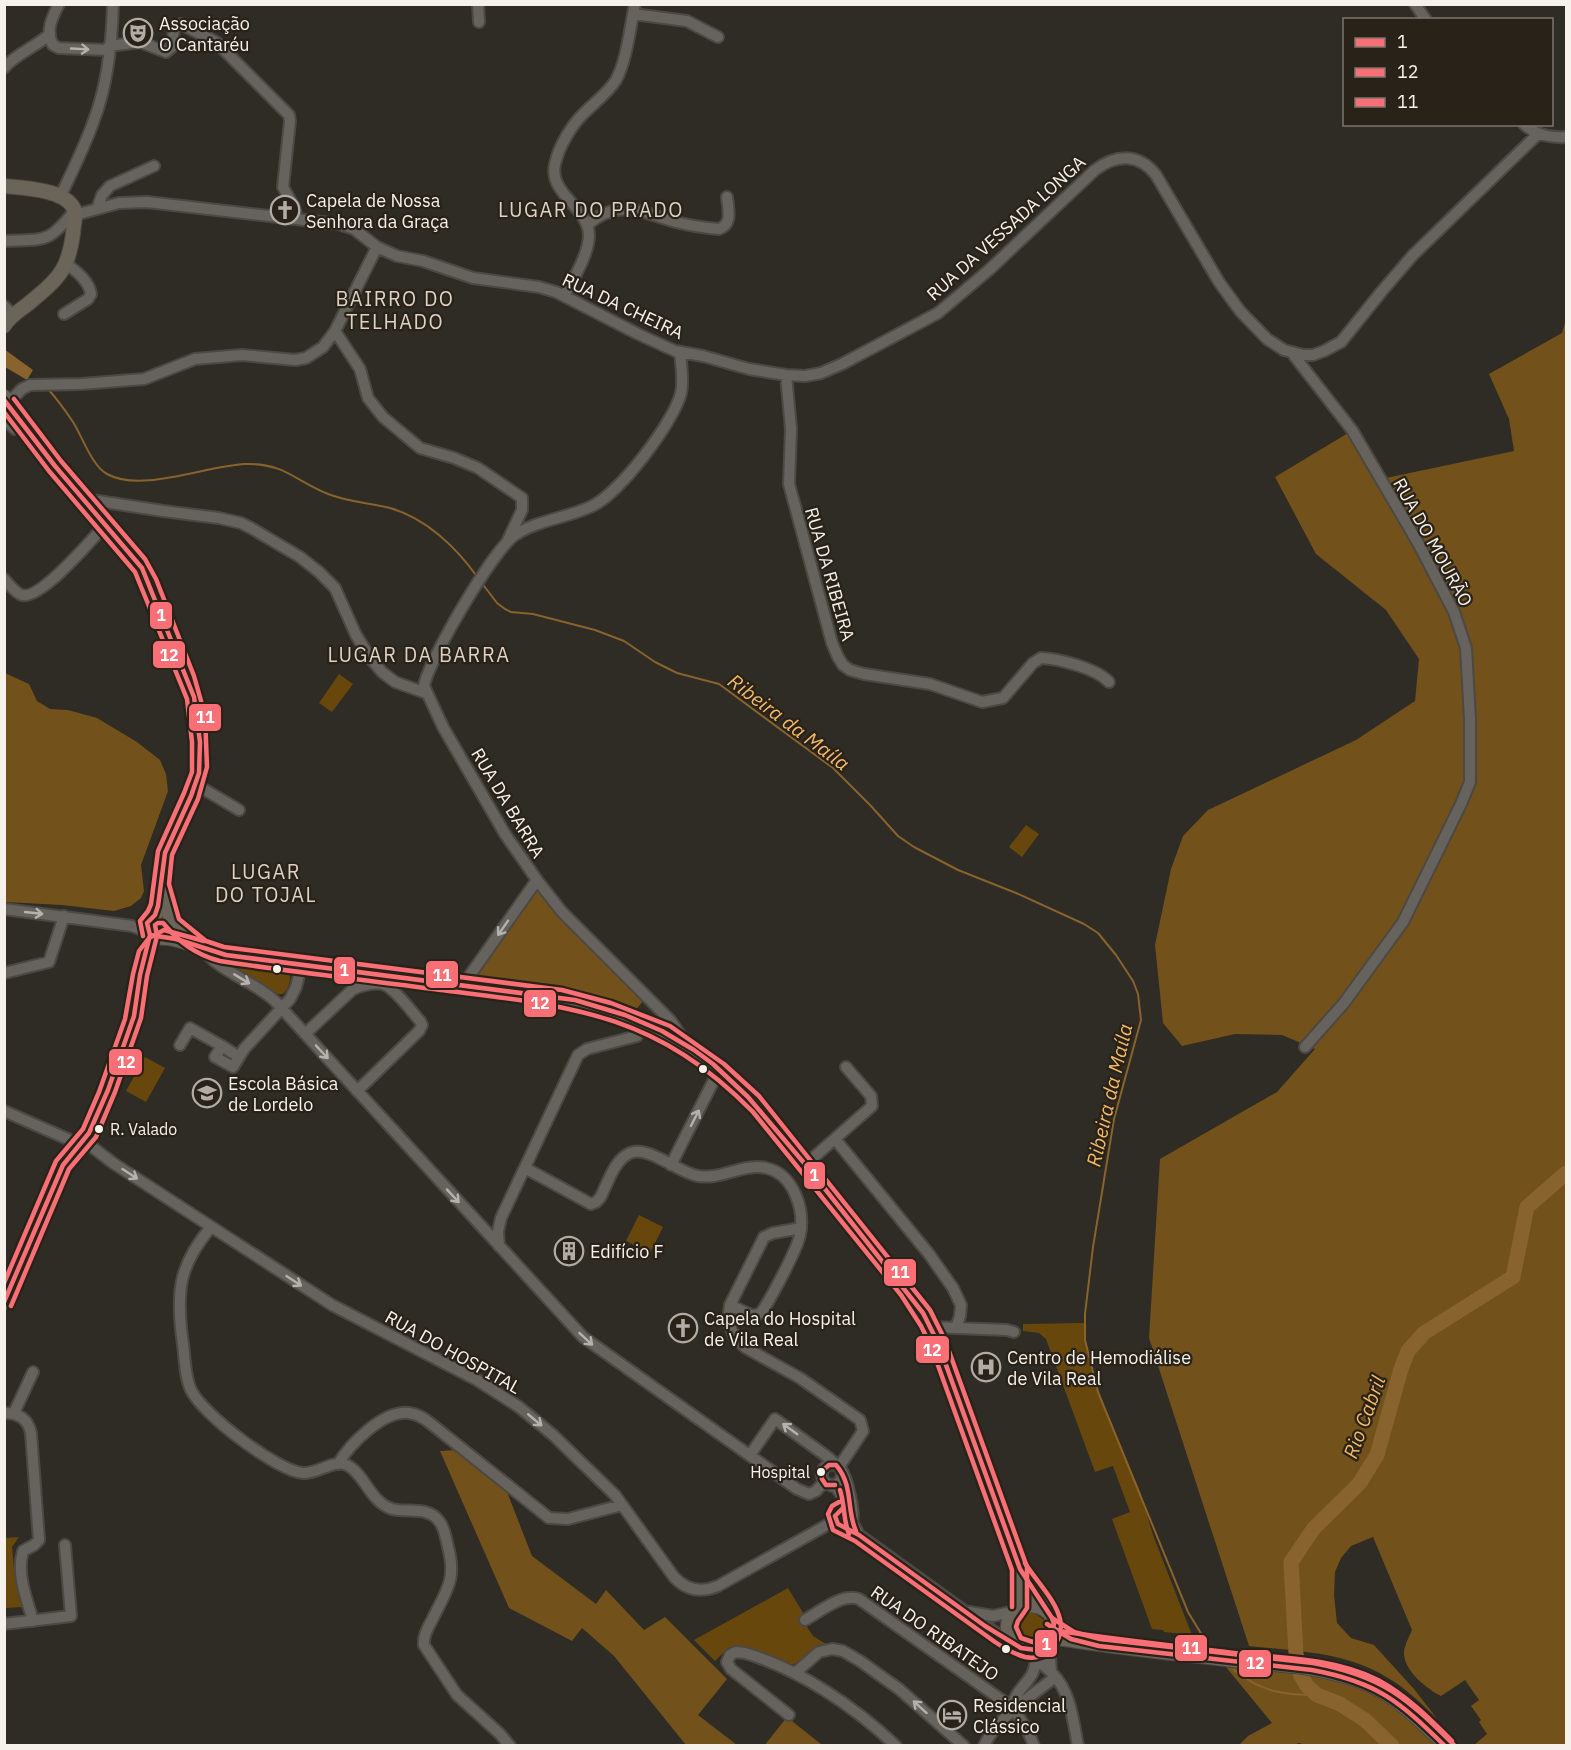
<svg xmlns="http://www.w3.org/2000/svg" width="1571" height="1750" font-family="'IBM Plex Sans',sans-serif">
  <rect width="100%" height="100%" fill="#2f2b25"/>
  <path fill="#68470c" d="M339 674 353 684 332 712 319 703Z
    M1026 825 1039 834 1022 857 1009 847Z
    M241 960 288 969C293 977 289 988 283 994H275L237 971Z
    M145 1057 165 1068 146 1102 126 1091Z
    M639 1215 663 1227 650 1253 626 1241Z
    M1084 1323 1088 1357 1098 1392 1141 1494 1153 1535 1192 1635 1164 1632 1163 1630 1152 1629 1112 1519 1130 1512 1113 1466 1095 1472 1046 1339 1039 1333 1023 1331V1324Z
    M19 1537 12 1547 15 1578 23 1607 5 1608V1538Z
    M788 1588 805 1616V1624L813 1636 826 1644C813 1651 799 1668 784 1664L738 1646 728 1648 715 1661 694 1640Z
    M1033 1612 1044 1620C1049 1642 1021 1648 1017 1625L1024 1613Z"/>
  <path fill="#73511a" d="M1566 319V1745H1474L1487 1734 1479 1722 1481 1720 1471 1706 1479 1700 1465 1680 1441 1696C1427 1689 1404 1671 1404 1653 1404 1646 1409 1637 1412 1630L1373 1537 1351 1546 1341 1558 1335 1572 1334 1595 1337 1623 1351 1638 1374 1645 1414 1689 1438 1720C1423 1705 1407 1689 1388 1678 1347 1652 1296 1651 1249 1646L1149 1338 1160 1159 1277 1092 1315 1049 1282 1035 1235 1034 1182 1046 1163 1023 1155 945 1171 869 1183 836 1208 810 1356 740 1415 701 1419 659 1386 610 1316 554 1275 477 1358 427 1386 478 1514 451 1509 419 1489 374 1562 333Z
    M5 673 29 684 37 701 50 709 68 710 97 718 137 742 160 760 166 774 168 791 141 865 144 891 141 898 131 906 114 911 62 905 5 902Z
    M537 887 560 916 643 1001 635 1011 593 996 568 990 472 978Z
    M456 1450 507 1492 532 1556 596 1604 606 1590 644 1630 665 1617 727 1679 698 1715 737 1745H686L614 1656 582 1628 572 1641 509 1608 440 1451Z
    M1226 1667C1277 1673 1333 1673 1379 1698 1401 1710 1419 1728 1436 1745L1310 1746 1299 1743 1290 1746 1239 1745 1248 1736 1272 1723Z
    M787 1717 822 1745 764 1746Z"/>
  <path fill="#88632d" d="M4 349 33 370 27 380 5 367Z"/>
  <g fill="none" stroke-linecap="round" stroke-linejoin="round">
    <path stroke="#88632d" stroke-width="2" d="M48 389C57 399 65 410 73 422 82 436 92 466 107 474 141 493 205 466 245 464 285 463 295 481 328 494 348 502 370 503 390 508 426 518 457 548 478 578
      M481 582 497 603 505 609 511 612 533 614 595 630 624 641 655 662 677 673 719 684 833 768 871 806 898 836 914 847 958 870 1016 893 1084 924 1098 933 1116 955 1133 981 1138 994 1141 1020 1114 1119 1093 1247 1085 1314V1340L1098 1392 1188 1612 1205 1640
      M1234 1670C1262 1692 1282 1695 1317 1695"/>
    <path stroke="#88632d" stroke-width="15" d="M1392 1746 1365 1720 1340 1704 1317 1695 1307 1686 1301 1676 1296 1654 1291 1562 1314 1528 1359 1484 1377 1455 1401 1369 1408 1351 1424 1333 1513 1277 1527 1207 1566 1173"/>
    <g stroke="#4c4843" stroke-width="14">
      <path id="minor" d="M59 4C52 17 45 32 53 45L59 48 108 50
        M478 4 479 22
        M1415 4 1426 20
        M633 14 687 21 718 37
        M109 46 140 42 166 52 172 47 174 28 181 24 216 42 289 115 290 121 283 187 294 207 297 219
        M4 68C14 55 37 46 50 34
        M1524 124C1535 135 1551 138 1566 137
        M60 197C72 172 85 146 94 120 107 86 112 40 113 4
        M97 209 102 195 110 186 154 166
        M75 215 119 203 147 202 339 224 354 229 377 247 397 256 423 261 473 278 539 287 556 292 638 334 675 351 703 356 749 369 786 375 805 376 821 373 842 364 938 313 990 269 1095 170C1116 154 1139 153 1156 175L1219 282 1240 311 1267 339 1284 350 1303 355H1313L1324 351 1341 342 1382 291 1413 255 1538 134
        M587 225C618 199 640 211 672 221 687 225 704 228 719 229 733 224 728 209 727 197
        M4 241C46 239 48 244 75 210
        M565 295C574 277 588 256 589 236 589 207 548 194 555 164 559 146 571 126 584 113 595 102 608 93 616 80 627 60 630 27 635 4
        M4 306 13 315
        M64 314 88 299 91 294C89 281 77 272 67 264
        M335 331 360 369 368 398 383 417 420 448 454 458 478 468 522 498V510L508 540
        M680 352C681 365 684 380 681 393 674 422 619 494 592 506 568 518 537 520 515 535 493 550 429 659 424 686L443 727 505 834 537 880 562 912 670 1020 689 1047
        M1292 353 1352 430 1418 543 1454 612 1466 648 1470 719V782L1461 804 1403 922 1344 1003 1305 1047
        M786 375 791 429 789 484 832 643 838 657 843 665 850 670 864 674 930 684 982 702 1003 698 1033 663 1041 658C1059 659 1096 668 1109 682
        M8 403 22 389 30 385 81 384 144 379 195 359 242 355 295 360 306 358 323 347 335 331 377 247
        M4 418 15 429
        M85 499 163 511 219 518 241 523 251 528 300 557 319 572 335 588 356 635 371 659 382 672 395 682 426 693
        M4 579C9 584 15 593 22 595 41 600 93 538 107 523
        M195 784 239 810
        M4 909 132 926 148 932
        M202 948C220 973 253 980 275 1001L583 1337 797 1489 809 1494 816 1491 824 1482
        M4 973 49 962 64 916
        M463 985 537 880
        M305 1034 352 990C359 986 377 981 385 985 396 990 412 1012 420 1021L422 1025 419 1031 357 1091
        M180 1045 190 1028 222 1046
        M239 1057 222 1046 215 1057 233 1067 244 1049 290 999 296 987 302 964
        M4 1111 79 1144
        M835 1139 929 1254 953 1288 961 1305 960 1316 956 1328
        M83 1140 113 1163 332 1305 477 1380 519 1407 553 1435 615 1495 674 1577C686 1590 701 1593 718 1586L836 1520
        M671 1165 719 1070
        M805 1165 872 1106 871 1096 846 1067
        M525 1168 591 1204 596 1202 600 1198C608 1183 614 1160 630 1153 649 1145 678 1173 698 1176 722 1180 743 1163 766 1168 794 1174 805 1210 800 1235 797 1250 770 1300 761 1313L753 1316 730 1305
        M211 1227C180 1264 176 1289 182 1337 185 1354 184 1375 191 1390 202 1414 277 1471 303 1473 318 1474 333 1459 347 1465 364 1473 370 1502 392 1509 408 1513 428 1506 439 1521 445 1528 446 1539 448 1547 457 1580 446 1591 432 1620 428 1628 423 1635 424 1645L457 1695 500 1734 510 1746
        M801 1228 773 1233 764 1237 730 1305 728 1321 734 1336 746 1348 800 1378 860 1420 863 1431 839 1467
        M499 1246 498 1231 501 1218 578 1055 587 1049 637 1036
        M4 1303 63 1165 89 1133 108 1090 132 1021 140 975 150 935
        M931 1327 1007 1330 1014 1332
        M4 1413C19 1413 28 1419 31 1433L39 1540 34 1545 23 1551C16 1574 27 1599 33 1621
        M14 1413 33 1372
        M750 1455 775 1419 829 1458 836 1465
        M338 1464C350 1444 383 1410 409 1413 417 1414 424 1418 430 1423L549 1518 568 1519 622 1505
        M842 1475 840 1482 832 1486 824 1482C817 1470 830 1458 840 1468 847 1476 855 1513 852 1522L859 1535
        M835 1485 842 1496 843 1508
        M843 1508 838 1511 835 1516 838 1524 859 1535 985 1626 1014 1644
        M969 1612 993 1616 1015 1611
        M805 1620C819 1612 842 1593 859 1599L1013 1708 1028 1731 1034 1746
        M4 1624 71 1616 65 1545
        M1049 1641 1051 1672
        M1022 1649C1032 1657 1043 1664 1052 1673 1071 1692 1073 1721 1078 1746
        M795 1673 819 1652 832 1649 843 1651 860 1661 899 1689 964 1746
        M1013 1708C1012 1689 1038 1680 1035 1659
        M789 1715 731 1669 727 1662 730 1655 736 1652 745 1653C799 1669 855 1707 896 1746
        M984 1746C996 1718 1032 1696 1055 1677"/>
    </g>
    <g stroke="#4c4843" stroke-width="16">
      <path id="major" d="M4 186C23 188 62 189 73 207 77 212 75 219 74 225 70 268 61 277 28 304 19 311 10 316 4 326
        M4 397 55 466 85 499 142 568 194 697 200 742 199 773 191 796 165 853 158 906 155 915 147 923 150 935C157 939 161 937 169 938 188 941 206 951 226 955L575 1000C649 1020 707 1049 759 1107L907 1291 923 1313 938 1343C957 1394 975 1444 993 1494 1001 1518 1009 1543 1019 1567 1026 1583 1053 1610 1054 1625 1056 1646 1031 1658 1016 1644 994 1624 1021 1592 1047 1611
        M163 894 172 923 193 941
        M1020 1571V1607
        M1052 1637C1112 1647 1173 1653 1233 1660 1280 1665 1329 1666 1372 1686 1401 1700 1424 1724 1447 1746"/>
    </g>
    <use href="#minor" stroke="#66635f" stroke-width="10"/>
    <use href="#major" stroke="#6b6458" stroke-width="14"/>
    <g stroke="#292218" stroke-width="9">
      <path id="bus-1" d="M4 400 55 466 142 568 194 697 200 742 199 773 191 796 165 853 158 906 155 915 147 923 150 935 176 939 226 955 575 1000 625 1015 662 1031 694 1050 713 1064 748 1097 810 1170 923 1313 938 1343 1020 1569 1052 1618 1054 1624 1052 1637 1043 1647 1036 1650 1021 1648 985 1626 859 1535 838 1524 835 1516 843 1508
        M4 1302 63 1165 89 1133 108 1090 134 1016 140 975 150 935 147 923 155 915
        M835 1485H826L822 1479 821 1472 829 1465H836C854 1486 846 1510 856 1531
        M1052 1618 1074 1632 1100 1639 1313 1663C1383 1676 1406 1697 1455 1746"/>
    </g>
    <g stroke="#292218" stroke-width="9">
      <path id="bus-2" d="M4 412 49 471 135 572 187 699 192 742V772L184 793 158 851 151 904 148 911 140 921 143 936
        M11 1306 69 1169 96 1137 115 1092 141 1018 147 976 157 936 155 925 158 923H163C179 942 196 955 220 961 293 972 367 980 441 990 571 1006 656 1013 753 1112L901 1295 921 1326 931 1346 1012 1570V1607
        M840 1490C845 1505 843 1520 849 1534
        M839 1502 832 1506 828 1514 833 1530 855 1541 995 1642C1004 1648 1014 1654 1025 1657 1047 1662 1065 1640 1060 1619 1055 1599 1036 1581 1025 1563
        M1047 1624 1071 1639 1099 1646 1312 1670C1377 1682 1399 1701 1445 1746"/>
    </g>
    <g stroke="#292218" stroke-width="9">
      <path id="bus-3" d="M14 399 61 461 145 559 156 579 194 676 205 715 207 767 198 799 172 855 169 884 179 919 206 941 224 947 562 990 611 1003 670 1026 724 1064 759 1096 930 1310 945 1340 1027 1567V1608L1018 1621 1016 1627 1021 1638 1033 1642 1052 1630C1113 1639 1174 1646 1234 1653 1282 1658 1334 1658 1378 1680 1406 1695 1429 1718 1452 1741
        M4 1283 56 1161 83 1129 99 1092 125 1019 133 974 139 951 149 938 164 930 204 941"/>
    </g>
    <use href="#bus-1" stroke="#fa6f75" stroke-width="4.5"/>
    <use href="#bus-2" stroke="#fa6f75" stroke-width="4.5"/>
    <use href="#bus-3" stroke="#fa6f75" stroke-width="4.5"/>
  </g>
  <defs><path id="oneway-shaft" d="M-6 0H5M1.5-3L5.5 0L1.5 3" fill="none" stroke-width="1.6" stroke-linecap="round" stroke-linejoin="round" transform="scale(1.5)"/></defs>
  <g stroke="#b6b1ac">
    <use href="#oneway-shaft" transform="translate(80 49) rotate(3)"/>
    <use href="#oneway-shaft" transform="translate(34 913) rotate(6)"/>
    <use href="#oneway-shaft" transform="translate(503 928) rotate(125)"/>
    <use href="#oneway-shaft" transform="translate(242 979) rotate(31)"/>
    <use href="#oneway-shaft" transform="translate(322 1052) rotate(47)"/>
    <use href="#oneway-shaft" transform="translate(695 1118) rotate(-63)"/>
    <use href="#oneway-shaft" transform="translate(130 1174) rotate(33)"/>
    <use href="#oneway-shaft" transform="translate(453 1196) rotate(47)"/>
    <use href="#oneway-shaft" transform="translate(294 1281) rotate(33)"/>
    <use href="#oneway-shaft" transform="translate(586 1339) rotate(42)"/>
    <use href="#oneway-shaft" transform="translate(535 1420) rotate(40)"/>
    <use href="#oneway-shaft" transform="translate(790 1429) rotate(-144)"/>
    <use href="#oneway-shaft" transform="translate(920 1707) rotate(-138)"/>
  </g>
  <defs>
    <g id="theatre-ring" transform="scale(1.5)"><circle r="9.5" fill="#292218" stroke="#b1aca6" stroke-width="1.5"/><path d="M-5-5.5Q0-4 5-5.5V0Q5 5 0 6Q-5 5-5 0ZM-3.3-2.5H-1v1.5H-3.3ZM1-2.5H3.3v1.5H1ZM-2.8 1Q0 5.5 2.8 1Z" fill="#b1aca6"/></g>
    <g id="church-ring" transform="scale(1.5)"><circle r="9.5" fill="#292218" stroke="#b1aca6" stroke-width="1.5"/><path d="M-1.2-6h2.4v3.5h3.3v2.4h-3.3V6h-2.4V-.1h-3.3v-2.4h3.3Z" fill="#b1aca6"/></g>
    <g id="school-ring" transform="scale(1.5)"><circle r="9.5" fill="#292218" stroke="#b1aca6" stroke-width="1.5"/><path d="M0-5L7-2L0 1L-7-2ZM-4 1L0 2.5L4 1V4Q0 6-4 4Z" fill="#b1aca6"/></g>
    <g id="building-ring" transform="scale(1.5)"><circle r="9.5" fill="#292218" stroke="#b1aca6" stroke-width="1.5"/><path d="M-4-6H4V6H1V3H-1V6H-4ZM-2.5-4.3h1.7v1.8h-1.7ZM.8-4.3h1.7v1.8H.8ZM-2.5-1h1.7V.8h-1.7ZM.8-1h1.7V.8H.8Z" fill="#b1aca6"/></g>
    <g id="hospital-ring" transform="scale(1.5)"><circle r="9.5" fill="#292218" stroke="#b1aca6" stroke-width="1.5"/><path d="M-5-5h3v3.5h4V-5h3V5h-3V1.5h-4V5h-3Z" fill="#b1aca6"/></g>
    <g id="hotel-ring" transform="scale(1.5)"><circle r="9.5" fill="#292218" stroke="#b1aca6" stroke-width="1.5"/><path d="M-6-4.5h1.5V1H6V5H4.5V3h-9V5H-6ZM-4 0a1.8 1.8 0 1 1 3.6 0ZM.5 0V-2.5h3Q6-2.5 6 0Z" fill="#b1aca6"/></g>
  </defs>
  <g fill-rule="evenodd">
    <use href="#theatre-ring" x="138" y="33"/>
    <use href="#church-ring" x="285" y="210"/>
    <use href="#school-ring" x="207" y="1093"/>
    <use href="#building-ring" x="569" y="1251"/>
    <use href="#church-ring" x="683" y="1328"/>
    <use href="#hospital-ring" x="986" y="1367"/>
    <use href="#hotel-ring" x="952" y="1715"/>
  </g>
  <g fill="#f7f1eb" stroke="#292218" stroke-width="2">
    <circle cx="277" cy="969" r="5"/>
    <circle cx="703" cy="1069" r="5"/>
    <circle cx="99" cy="1129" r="5"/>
    <circle cx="821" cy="1472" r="5"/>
    <circle cx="1006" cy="1649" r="5"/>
  </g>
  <g text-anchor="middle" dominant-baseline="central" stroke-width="4.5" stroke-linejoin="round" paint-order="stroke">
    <g font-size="16" fill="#f7f1eb" stroke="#292218" text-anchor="start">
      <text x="110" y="1129">R. Valado</text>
      <text x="810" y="1472" text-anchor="end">Hospital</text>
    </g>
    <g font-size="18" fill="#f7f1eb" stroke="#292218" text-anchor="start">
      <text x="159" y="23">Associação<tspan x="159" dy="21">O Cantaréu</tspan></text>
      <text x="306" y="200">Capela de Nossa<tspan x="306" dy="21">Senhora da Graça</tspan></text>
      <text x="228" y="1083">Escola Básica<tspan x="228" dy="21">de Lordelo</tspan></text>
      <text x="590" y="1251">Edifício F</text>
      <text x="704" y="1318">Capela do Hospital<tspan x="704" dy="21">de Vila Real</tspan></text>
      <text x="1007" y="1357">Centro de Hemodiálise<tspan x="1007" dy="21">de Vila Real</tspan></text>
      <text x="973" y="1705">Residencial<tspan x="973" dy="21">Clássico</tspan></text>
    </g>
    <g font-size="18" fill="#f7f1eb" stroke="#292218">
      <text transform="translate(1006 228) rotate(-42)">RUA DA VESSADA LONGA</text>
      <text transform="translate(623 306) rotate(25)">RUA DA CHEIRA</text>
      <text transform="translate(1433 542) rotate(61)">RUA DO MOURÃO</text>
      <text transform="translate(830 574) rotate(74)">RUA DA RIBEIRA</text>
      <text transform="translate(508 803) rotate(59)">RUA DA BARRA</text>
      <text transform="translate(453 1352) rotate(29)">RUA DO HOSPITAL</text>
      <text transform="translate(935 1633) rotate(35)">RUA DO RIBATEJO</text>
    </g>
    <g font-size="20" letter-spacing="1.5" fill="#ddd2c5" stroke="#292218">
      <text x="591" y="209">LUGAR DO PRADO</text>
      <text x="395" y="298">BAIRRO DO<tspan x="395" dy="23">TELHADO</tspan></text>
      <text x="419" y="654">LUGAR DA BARRA</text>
      <text x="266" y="871">LUGAR<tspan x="266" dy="23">DO TOJAL</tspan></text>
    </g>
    <g font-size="20" font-style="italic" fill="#f5ba67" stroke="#292218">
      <text transform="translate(789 722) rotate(37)">Ribeira da Maíla</text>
      <text transform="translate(1109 1095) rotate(-77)">Ribeira da Maíla</text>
      <text transform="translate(1364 1417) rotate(-70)">Rio Cabril</text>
    </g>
  </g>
  <g stroke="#292218" stroke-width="2">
    <rect x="149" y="601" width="24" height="29" rx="6" fill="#fa6f75"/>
    <rect x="152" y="640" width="34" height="29" rx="6" fill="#fa6f75"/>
    <rect x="188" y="703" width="34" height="29" rx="6" fill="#fa6f75"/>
    <rect x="333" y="956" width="23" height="29" rx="6" fill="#fa6f75"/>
    <rect x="425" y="960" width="34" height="29" rx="6" fill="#fa6f75"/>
    <rect x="523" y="989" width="34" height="29" rx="6" fill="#fa6f75"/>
    <rect x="108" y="1048" width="35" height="28" rx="6" fill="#fa6f75"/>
    <rect x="803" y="1161" width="23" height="29" rx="6" fill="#fa6f75"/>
    <rect x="883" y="1258" width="34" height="29" rx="6" fill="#fa6f75"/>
    <rect x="915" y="1335" width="35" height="29" rx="6" fill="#fa6f75"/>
    <rect x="1034" y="1629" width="24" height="29" rx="6" fill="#fa6f75"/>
    <rect x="1174" y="1634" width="34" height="28" rx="6" fill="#fa6f75"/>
    <rect x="1238" y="1649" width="34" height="29" rx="6" fill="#fa6f75"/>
  </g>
  <g font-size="16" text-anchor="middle" font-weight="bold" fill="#fff">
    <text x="161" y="621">1</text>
    <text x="169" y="661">12</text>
    <text x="205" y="723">11</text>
    <text x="344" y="976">1</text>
    <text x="442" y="981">11</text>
    <text x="540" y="1009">12</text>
    <text x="126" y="1068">12</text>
    <text x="814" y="1181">1</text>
    <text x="900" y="1278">11</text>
    <text x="932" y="1356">12</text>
    <text x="1046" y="1650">1</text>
    <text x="1191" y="1654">11</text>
    <text x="1255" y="1669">12</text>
  </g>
  <rect width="1571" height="1750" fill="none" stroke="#f7f1eb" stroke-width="12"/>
  <rect x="1343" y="18" width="210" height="108" fill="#292218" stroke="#7b756c" stroke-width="1.5"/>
  <rect x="1355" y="38" width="30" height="9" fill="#fa6f75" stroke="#7b756c" stroke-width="1.5"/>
  <text x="1397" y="48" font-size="18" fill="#f7f1eb">1</text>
  <rect x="1355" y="68" width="30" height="9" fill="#fa6f75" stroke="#7b756c" stroke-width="1.5"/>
  <text x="1397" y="78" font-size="18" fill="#f7f1eb">12</text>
  <rect x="1355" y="98" width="30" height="9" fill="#fa6f75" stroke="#7b756c" stroke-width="1.5"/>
  <text x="1397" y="108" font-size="18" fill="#f7f1eb">11</text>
</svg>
